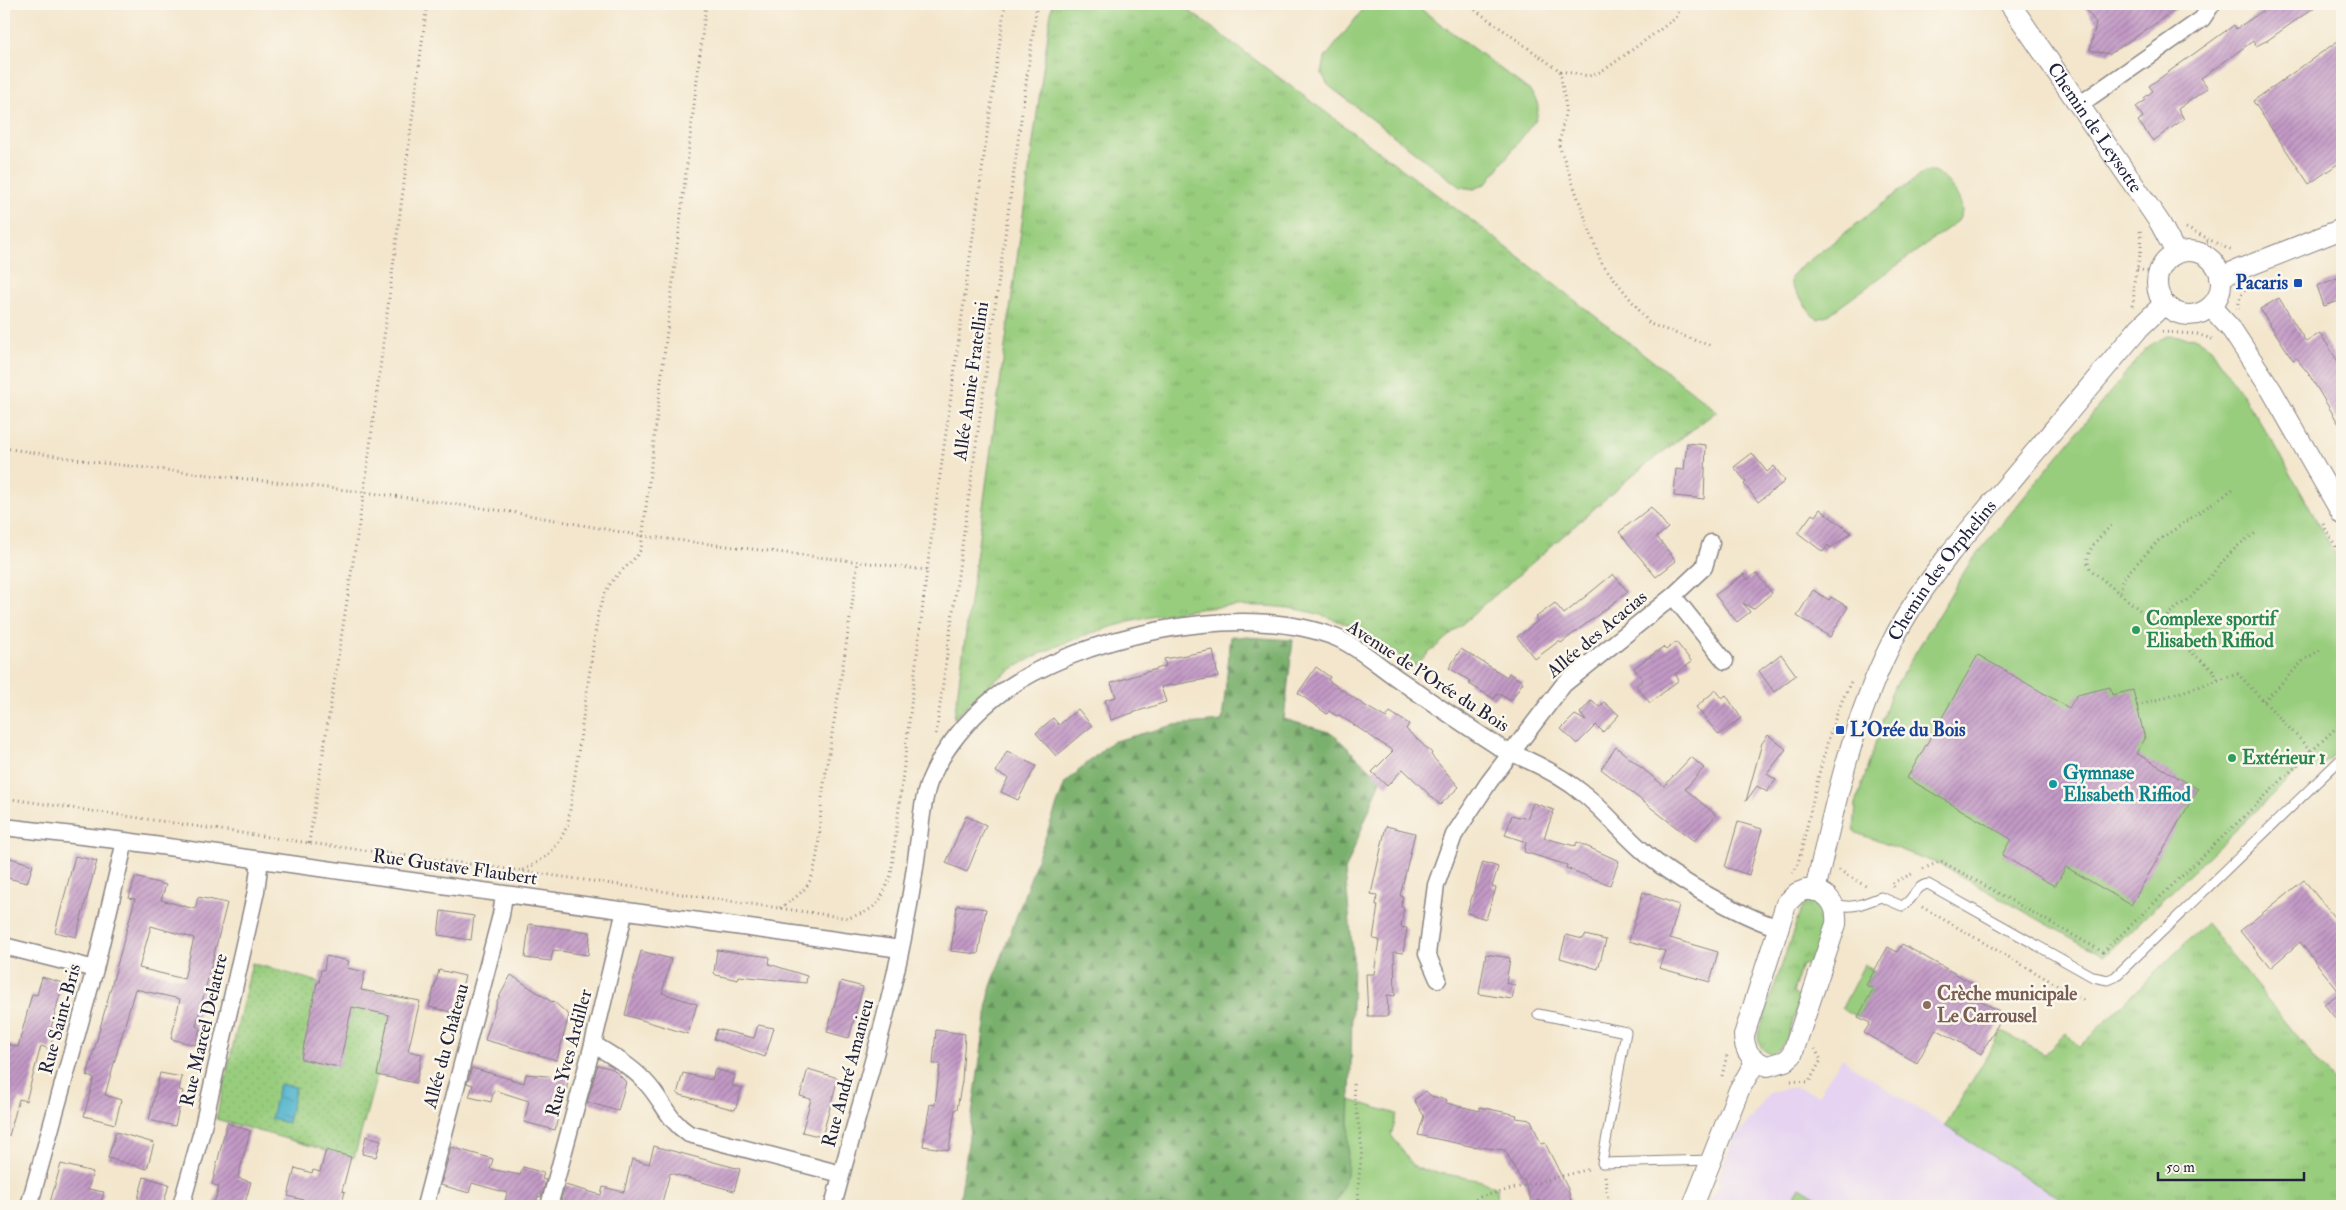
<svg xmlns="http://www.w3.org/2000/svg" width="2346" height="1210" font-family="'IM FELL Double Pica',serif">
  <defs>
    <pattern id="grass-tufts" width="24" height="20" patternUnits="userSpaceOnUse" patternTransform="scale(1.25)"><rect width="24" height="20" fill="#99cd7e"/><path d="M3 7l-1-3M5 7V3M7 7l1-3M15 17l-1-3M17 17v-4M19 17l1-3" fill="none" stroke="#84b06e"/></pattern>
    <pattern id="forest-firs" width="22" height="20" patternUnits="userSpaceOnUse" patternTransform="scale(1.25)"><rect width="22" height="20" fill="#7ab06d"/><path d="M5 1l3.5 6h-7zM16 11l3.5 6h-7z" fill="#648f5b"/></pattern>
    <pattern id="garden-dots" width="8" height="8" patternUnits="userSpaceOnUse" patternTransform="scale(1.25)"><rect width="8" height="8" fill="#99cd7e"/><path d="M2 2h.1M6 6h.1" fill="none" stroke="#84b06e" stroke-width="1.8" stroke-linecap="round"/></pattern>
    <pattern id="water-ripples" width="26" height="14" patternUnits="userSpaceOnUse" patternTransform="scale(1.25)"><rect width="26" height="14" fill="#4db2cc"/><path d="M2 4q2-2 4 0t4 0M15 11q2-2 4 0t4 0" fill="none" stroke="#4090a7"/></pattern>
    <pattern id="building-hatch" width="6" height="6" patternUnits="userSpaceOnUse" patternTransform="scale(1.25)"><rect width="6" height="6" fill="#c39ac6"/><path d="M-1 1l2-2M0 6l6-6M5 7l2-2" fill="none" stroke="#9e7da2"/></pattern>
  </defs>
  <rect width="100%" height="100%" fill="#fbf7ec"/>
  <filter id="ink" filterUnits="userSpaceOnUse"><feTurbulence type="fractalNoise" baseFrequency=".02" numOctaves="2"/><feDisplacementMap in="SourceGraphic" scale="10" xChannelSelector="R" yChannelSelector="G"/><feConvolveMatrix kernelMatrix="1 2 1 2 8 2 1 2 1" color-interpolation-filters="sRGB"/></filter>
  <filter id="wash" filterUnits="userSpaceOnUse"><feTurbulence type="fractalNoise" baseFrequency=".0096" numOctaves="4" result="noise"/><feDisplacementMap in="SourceGraphic" scale="20" xChannelSelector="R" yChannelSelector="G"/><feGaussianBlur stdDeviation="1.12" result="paint"/><feColorMatrix in="noise" values="0 0 0 0 0 0 0 0 0 0 0 0 0 0 0 0 0 1.4 0 .05"/><feComposite in="paint" operator="in"/></filter>
  <g filter="url(#wash)">
    <rect width="100%" height="100%" fill="#f3e6cc"/>
    <path fill="#e5d3f1" d="M1842 1058 1856 1069 2071 1206H1709L1711 1203 1709 1202 1721 1182 1717 1180 1736 1133 1739 1134 1770 1092 1794 1087 1818 1095Z"/>
    <path fill="url(#grass-tufts)" stroke="#5e785c" d="M1052 4H1180L1483 229 1717 411 1634 474 1414 666C1384 646 1356 625 1321 615 1230 587 1064 626 989 685 977 695 965 707 954 719Z
      M1814 901 1825 908 1827 918 1812 964H1802L1793 992 1800 997C1794 1015 1790 1047 1771 1054 1761 1050 1758 1045 1758 1034L1801 909 1805 903Z
      M2206 923 2342 1092V1206H2071L1945 1126 2002 1031 2044 1054 2066 1033 2079 1047Z
      M1800 1187 1831 1206H1789Z"/>
    <path fill="url(#forest-firs)" stroke="#4e6954" d="M1231 636 1293 640 1284 719 1332 733 1381 780 1345 871 1353 955 1351 1066 1347 1176 1334 1206H959L990 989 1065 783 1111 742 1174 725 1222 721Z"/>
    <path fill="#99cd7e" stroke="#5e785c" d="M1367 4H1414L1530 91C1538 101 1540 107 1536 119L1487 183 1474 189 1460 187 1328 85 1322 74 1325 58Z
      M1933 171C1945 175 1961 196 1962 210 1962 214 1960 217 1958 221L1827 316 1818 319 1813 316 1791 285V278L1797 270 1924 172Z
      M2167 336 2196 338 2211 348 2275 445 2342 567V748L2319 768H2301L2104 956 1941 865 1854 832 1856 804 1891 693 1969 564 2148 346Z
      M1864 965 1874 971 1866 985 1873 989 1858 1017 1842 1008Z
      M1350 1100 1397 1114 1391 1135 1415 1168 1482 1181 1497 1188 1498 1206H1334L1347 1176Z"/>
    <path fill="url(#garden-dots)" stroke="#5e785c" d="M252 963 319 982 413 999 405 1034 377 1075 354 1158 216 1119Z"/>
    <path fill="url(#water-ripples)" stroke="#386a84" d="M279 1084 296 1087 288 1123 271 1119Z"/>
    <g id="blocks">
      <path fill="url(#building-hatch)" fill-rule="evenodd" d="M2082 4H2184L2110 54 2090 50 2096 23Z
        M2273 4H2319L2268 40 2256 46 2253 41 2201 78 2208 88 2178 109 2184 119 2153 141 2138 121 2143 117 2136 107 2146 100 2144 98 2153 91 2149 86 2234 25 2236 29Z
        M2342 38V161L2309 184 2253 101Z
        M2342 276V300L2324 306 2317 286Z
        M2279 298 2306 342 2320 333 2342 368V429L2308 373 2296 358 2293 360 2260 309Z
        M1687 443 1706 445 1704 499 1674 496 1676 469 1684 470Z
        M1752 453 1767 472 1774 466 1785 481 1758 502 1744 484 1746 482 1734 467Z
        M1651 507 1668 528 1657 537 1676 561 1656 577 1619 532Z
        M1820 509 1851 533 1831 548 1828 545 1823 552 1798 533 1812 514 1815 516Z
        M1756 573 1772 593 1753 609 1743 603 1750 612 1737 622 1715 595 1744 574 1748 580Z
        M1613 574 1628 592 1561 643 1559 641 1535 659 1517 637 1538 621 1535 618 1555 603 1564 614Z
        M1813 590 1829 600 1831 597 1848 607 1830 637 1797 616Z
        M1676 642 1692 662 1675 674 1679 680 1650 703 1636 686 1643 680 1634 668 1663 647 1666 650Z
        M1461 649 1507 677 1509 673 1523 682 1511 701 1498 693 1494 699 1469 684 1470 681 1449 668Z
        M1213 650 1218 677 1161 687 1166 702 1111 720 1105 700 1116 697 1111 683 1166 666 1164 659Z
        M1781 654 1796 675 1774 692 1759 671Z
        M1978 655 2069 708 2077 695 2110 687 2112 695 2133 690 2145 739 2136 753 2198 789 2131 905 2066 867 2055 886 2042 879 2002 855 2011 839 1907 778Z
        M1316 667 1330 677 1328 680 1364 705 1386 718 1390 712 1409 724 1406 729 1432 753 1431 755 1459 787 1440 805 1403 769 1387 786 1372 772 1393 751 1339 715 1337 716 1329 711 1327 714 1298 693Z
        M1716 690 1722 698 1726 695 1741 718 1719 735 1696 707Z
        M1592 700 1599 707 1604 702 1619 715 1603 732 1596 725 1577 744 1561 729 1575 715 1586 721 1580 713Z
        M1078 709 1092 726 1056 756 1036 733 1053 718 1059 725Z
        M1768 735 1786 749 1767 774 1776 780 1767 792 1757 786 1746 801 1762 743Z
        M1616 747 1664 786 1691 757 1704 768 1685 789 1716 815 1694 841 1601 769Z
        M1007 751 1036 766 1018 800 1001 792 1008 778 996 772Z
        M1533 803 1554 810 1544 838 1575 846 1577 842 1619 861 1610 885 1566 868 1567 865 1524 852 1526 842 1505 835 1512 815 1527 819Z
        M966 816 986 825 967 872 946 863Z
        M1738 822 1762 829 1749 875 1725 867Z
        M1386 826 1415 833 1400 896H1403L1401 907H1404L1401 927 1407 928 1403 953 1394 952 1395 996 1387 995 1388 1016H1368L1366 974H1374L1379 940 1373 939 1378 905H1376L1377 895 1371 894Z
        M4 856 33 865 27 883 4 877Z
        M75 856 97 861 76 937 55 932Z
        M1483 862 1498 867 1492 887 1496 888 1486 919 1467 913Z
        M135 877 166 885 161 900 195 909 198 897 227 903 196 1026 200 1028 195 1045 171 1039 180 999 135 989 105 1095 121 1100 115 1124 84 1116 94 1078 87 1076 135 899 129 898ZM151 926 194 938 184 979 139 968Z
        M2304 880 2342 927V1027L2324 1004 2340 993 2300 942 2270 968 2240 931Z
        M1643 892 1679 905 1670 938 1718 952 1710 982 1659 968 1665 951 1629 941Z
        M957 905 986 909 978 954 951 951Z
        M441 911 474 916 471 940 438 935Z
        M529 924 590 932 588 955 553 950 551 961 525 958Z
        M1566 935 1583 939 1585 935 1606 940 1598 969 1560 958Z
        M1902 944 1979 987 1974 997 2004 1014 1981 1054 1936 1029 1917 1063 1864 1033 1870 1023 1858 1017 1873 989 1866 985 1888 947 1897 952Z
        M717 950 770 957 769 964 807 976 806 983 739 976 738 980 716 975 714 973Z
        M641 951 671 959 662 993 697 1004 688 1034 625 1015Z
        M1486 954 1510 958 1506 983 1515 985 1512 999 1479 994Z
        M326 956 349 961 347 968 365 972 361 990 420 1001 408 1051 422 1054 416 1083 377 1075 389 1015 352 1007 339 1067 301 1059 317 983H319L321 970H324Z
        M439 970 465 976 455 1013 429 1007Z
        M511 975 552 1002 553 1001 569 1015 557 1060 485 1040 497 1001Z
        M42 977 63 983 51 1028 55 1029 50 1049 41 1046 26 1101 19 1099 9 1136 4 1135V1043L18 1047 32 994 37 995Z
        M841 981 863 987 849 1038 827 1032Z
        M758 1025 774 1028 765 1057 714 1039 717 1029 754 1038Z
        M936 1030 965 1034 962 1081 957 1109H955L949 1150 923 1146 930 1104 935 1105 940 1064H933Z
        M598 1065 613 1069 626 1082 618 1111 587 1102Z
        M472 1068 524 1083 526 1074 568 1078 566 1096H563L555 1130 524 1122 529 1101 494 1090 491 1102 469 1097 473 1085 467 1083Z
        M715 1069 735 1075 732 1086 742 1088 735 1110 677 1094 683 1073 712 1080Z
        M808 1069 838 1078 822 1137 802 1132 811 1099 800 1096Z
        M160 1073 182 1077 179 1090 183 1091 175 1126 149 1120Z
        M1426 1091 1431 1096 1447 1100 1446 1103 1480 1111V1107L1517 1115 1516 1118 1531 1120 1541 1144 1545 1143 1568 1189 1572 1206H1541L1539 1200 1532 1203 1524 1180H1521L1505 1150 1470 1146 1418 1135 1424 1116 1414 1100Z
        M227 1123 250 1131 238 1178 251 1182 244 1206H213L219 1187 212 1184Z
        M116 1132 154 1143 147 1169 108 1158Z
        M366 1136 381 1140 376 1157 362 1154Z
        M654 1146 740 1169 734 1191 670 1173 661 1206H571V1204L561 1201 565 1185 601 1195 603 1187 624 1192 632 1159 649 1164Z
        M451 1147 493 1159 490 1169 520 1175 523 1167 544 1173 542 1179 546 1180 541 1197 538 1196 535 1206H504L507 1193 472 1183 469 1193 441 1185Z
        M326 1150 351 1157 342 1191 345 1192 341 1206H317L306 1203 307 1201 288 1196 295 1168 312 1173 313 1170 320 1172Z
        M61 1164 93 1172 88 1189 104 1192 100 1206H49Z
        M144 1177 169 1184 163 1206H136Z"/>
    </g>
  </g>
  <g filter="url(#ink)">
    <use href="#blocks" fill-opacity="0" stroke="#8a8484" stroke-width="1"/>
    <g fill="none" stroke-linecap="round" stroke-linejoin="round">
      <g stroke="#8a8484" stroke-width="11">
        <path id="service" d="M2328 487 2336 483 2342 484
          M1835 903C1851 911 1866 902 1881 897L1902 906C1914 900 1915 886 1928 884L2093 977 2108 980 2115 977 2342 758
          M1538 1014 1626 1032 1602 1163 1711 1160"/>
      </g>
      <g stroke="#8a8484" stroke-width="19">
        <path id="minor" d="M2079 105 2202 19 2212 4
          M1673 596 1725 661
          M4 827 125 841 900 949
          M4 946 95 969
          M1438 979 1427 954 1436 885 1454 835 1489 782 1564 684 1673 596 1704 567 1711 543
          M593 1044C614 1057 633 1067 649 1086 665 1105 668 1120 689 1134L841 1174
          M29 1206 95 969 125 841
          M181 1206 202 1131 256 891 260 860
          M425 1206 501 915 504 895
          M549 1206 593 1044 625 910
          M833 1206C856 1117 885 1029 903 938 909 907 914 877 918 845 921 824 922 800 930 780 943 749 968 719 994 698 1072 636 1243 599 1337 638 1360 648 1380 667 1401 681 1434 704 1468 727 1502 749 1530 760 1562 776 1585 795 1606 812 1623 834 1643 851 1672 878 1741 916 1779 928"/>
      </g>
      <g stroke="#8a8484" stroke-width="22">
        <g id="tertiary">
          <path id="s1" d="M2010 4 2160 223 2176 253"/>
          <circle cx="2189" cy="283" r="32"/>
          <path d="M2220 277 2342 229"/>
          <path d="M2211 307 2232 330 2272 391 2342 514"/>
          <path d="M1805 890C1826 889 1838 903 1836 924L1792 1055 1785 1061 1768 1066C1752 1061 1744 1052 1744 1035L1786 904 1797 893Z"/>
          <path id="s2" d="M1815 891C1834 807 1852 722 1891 644 1907 611 1929 581 1951 552L2140 327 2164 304"/>
          <path d="M1693 1206 1739 1090 1756 1061"/>
        </g>
      </g>
      <path stroke="#8a8484" stroke-width="3" stroke-dasharray="1 4" stroke-linecap="butt" d="M1467 4 1560 71 1566 108 1559 145 1601 262 1650 324 1711 346
        M1560 71 1589 76 1603 71 1676 18 1682 4
        M2186 228 2209 239
        M2199 253 2204 242 2210 240 2226 248 2234 250
        M2137 269 2158 274
        M2132 306C2135 298 2133 291 2134 282 2137 265 2144 249 2140 231
        M2238 309 2240 297 2245 289
        M2162 332 2197 334 2212 339
        M4 448 102 463 364 492 511 512 643 536 927 570
        M2323 524 2342 558
        M2111 526C2100 537 2080 553 2091 570L2214 671 2217 681
        M2121 592 2122 581 2126 575 2159 540 2233 489
        M2166 630 2164 620C2172 609 2184 604 2193 595 2216 573 2229 547 2258 532
        M2264 701 2304 660 2323 648
        M2137 706 2238 674 2312 752
        M936 734 1037 4
        M4 798 309 843 522 871 848 918C878 909 880 903 891 875L927 570 1005 4
        M309 843 364 492 427 4
        M1923 869 1941 861 2103 952 2342 722
        M523 870C548 858 556 850 568 824L598 613C602 601 606 587 615 578 624 567 634 562 641 549L706 4
        M1839 870 1867 887
        M1792 873 1797 867C1814 805 1822 737 1852 680
        M1894 887 1892 883 1914 873
        M1922 907 2085 1001
        M780 908C793 899 806 892 812 876 821 849 819 818 823 790 835 714 848 638 858 561
        M1722 1076 1727 1055
        M1791 1081 1809 1082 1821 1060 1815 1049
        M1353 1084 1362 1149 1358 1187 1359 1206
        M1605 1176 1609 1206
        M1462 1206 1480 1197 1590 1169"/>
      <use href="#service" stroke="#fff" stroke-width="9"/>
      <use href="#minor" stroke="#fff" stroke-width="16"/>
      <use href="#tertiary" stroke="#fff" stroke-width="20"/>
    </g>
  </g>
  <g fill="#1a4fb4" stroke="#fbf7ec" stroke-width="2">
    <rect x="2293" y="278" width="10" height="10" rx="2.5"/>
    <rect x="1835" y="725" width="10" height="10" rx="2.5"/>
  </g>
  <g fill="#2e9e5b" stroke="#fbf7ec" stroke-width="2">
    <circle cx="2136" cy="630" r="5"/>
    <circle cx="2232" cy="758" r="5"/>
  </g>
  <circle fill="#0f9aa8" stroke="#fbf7ec" stroke-width="2" cx="2053" cy="784" r="5"/>
  <circle fill="#8d6e63" stroke="#fbf7ec" stroke-width="2" cx="1927" cy="1005" r="5"/>
  <g text-anchor="middle" dominant-baseline="central" stroke-width="5" stroke-linejoin="round" paint-order="stroke">
    <g font-size="19" fill="#22223b" stroke="#fbf7ec">
      <text stroke="none"><textPath href="#s1" startOffset="150">Chemin de Leysotte</textPath></text>
      <text transform="translate(971 381) rotate(-82)">Allée Annie Fratellini</text>
      <text stroke="none"><textPath href="#s2" startOffset="349">Chemin des Orphelins</textPath></text>
      <text transform="translate(1597 634) rotate(-40)">Allée des Acacias</text>
      <text transform="translate(1428 676) rotate(33)">Avenue de l'Orée du Bois</text>
      <text transform="translate(455 867) rotate(8)">Rue Gustave Flaubert</text>
      <text transform="translate(60 1019) rotate(-75)">Rue Saint-Bris</text>
      <text transform="translate(204 1030) rotate(-77)">Rue Marcel Delattre</text>
      <text transform="translate(446 1046) rotate(-75)">Allée du Château</text>
      <text transform="translate(569 1053) rotate(-75)">Rue Yves Ardiller</text>
      <text transform="translate(848 1073) rotate(-75)">Rue André Amanieu</text>
    </g>
    <g font-size="19" font-weight="bold" fill="#164399" stroke="#fbf7ec" text-anchor="end">
      <text x="2288" y="283">Pacaris</text>
      <text x="1850" y="730" text-anchor="start">L'Orée du Bois</text>
    </g>
    <g font-size="19" font-weight="bold" fill="#27864d" stroke="#fbf7ec" text-anchor="start">
      <text x="2146" y="619">Complexe sportif<tspan x="2146" dy="22">Elisabeth Riffiod</tspan></text>
      <text x="2242" y="758">Extérieur 1</text>
    </g>
    <g font-size="19" font-weight="bold" fill="#0d838f" stroke="#fbf7ec" text-anchor="start">
      <text x="2063" y="773">Gymnase<tspan x="2063" dy="22">Elisabeth Riffiod</tspan></text>
    </g>
    <g font-size="19" font-weight="bold" fill="#785e54" stroke="#fbf7ec" text-anchor="start">
      <text x="1937" y="994">Crèche municipale<tspan x="1937" dy="22">Le Carrousel</tspan></text>
    </g>
  </g>
  <rect width="2346" height="1210" fill="none" stroke="#fbf7ec" stroke-width="20"/>
  <path d="M2158 1172v8h146v-8" fill="none" stroke="#22223b" stroke-width="2.5"/>
  <text x="2166" y="1172" font-size="15" fill="#22223b" stroke="#fbf7ec" stroke-width="4" paint-order="stroke">50 m</text>
</svg>
